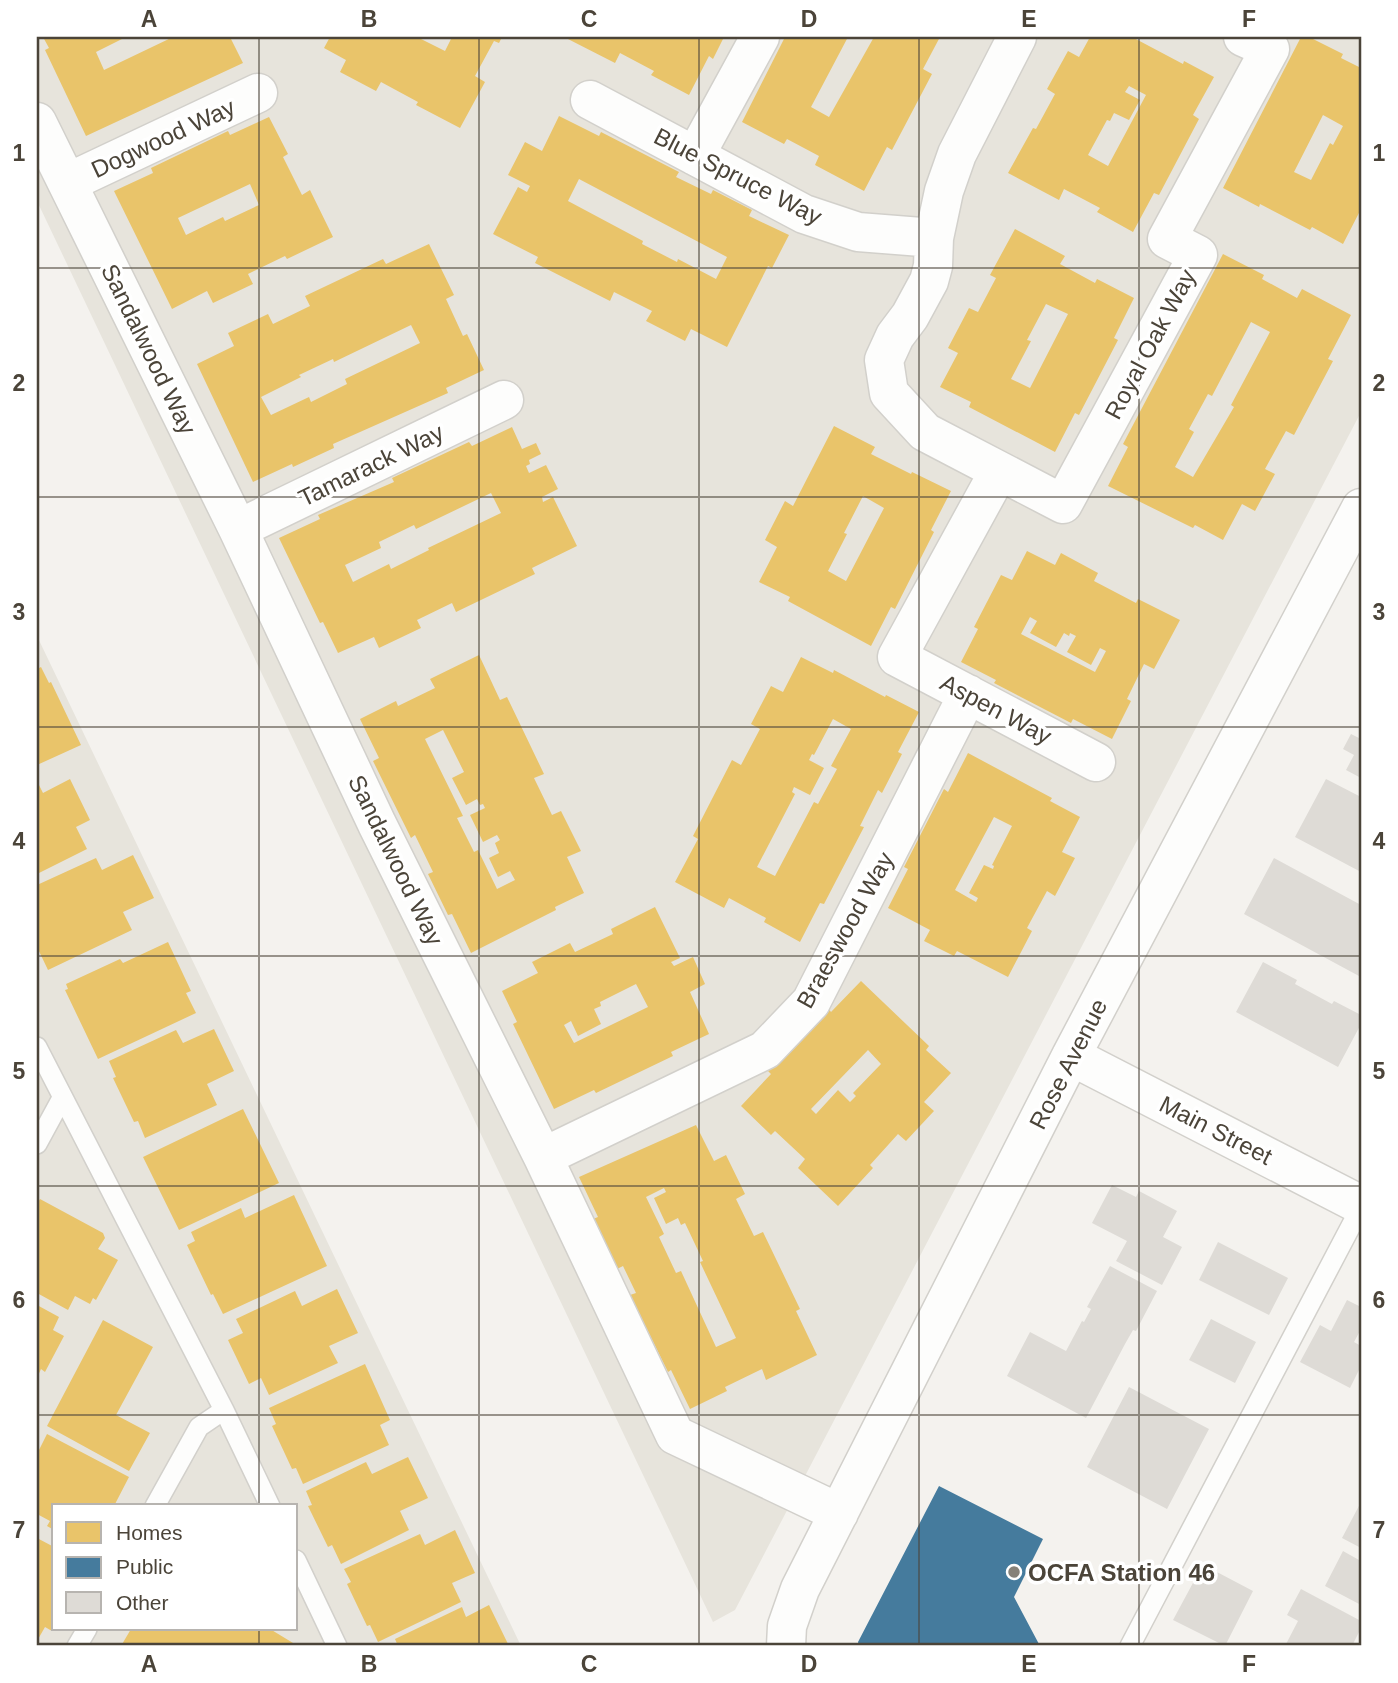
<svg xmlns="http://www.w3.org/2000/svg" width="1398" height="1683" font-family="Arial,sans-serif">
  <rect width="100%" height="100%" fill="#f4f2ee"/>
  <path fill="#e7e4dc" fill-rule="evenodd" d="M37 37H1361V412L735 1610 713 1622 37 201Z
    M37 636 521 1646H37ZM54 1506H296V1629H54Z"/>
  <path fill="#e9c46a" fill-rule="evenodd" d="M43 37H126L96 52 104 70 173 37H230L243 63 86 136 45 50 49 48Z
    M330 37H417L445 51 452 37H502L499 43 494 41 475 76 485 82 460 128 416 105 418 102 381 82 376 91 340 72 346 60 324 48Z
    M564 37H724L713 59 709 56 689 95 651 75 654 71 620 53 615 63Z
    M785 37H848L811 107 829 117 874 37H940L923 69 932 74 892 150 887 147 864 191 815 165 819 156 787 139 784 144 742 122Z
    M1090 37 1128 39 1132 37 1183 64 1184 61 1214 77 1193 115 1199 119 1159 195 1154 193 1133 232 1097 212 1100 208 1064 189 1059 200 1008 173 1033 128 1036 129 1055 94 1047 89 1068 51 1079 57ZM1129 86 1146 95 1108 166 1088 155 1107 120 1110 121 1114 113 1129 120 1140 100 1125 92Z
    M1301 37H1309L1343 54 1341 58 1361 68V209L1343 244 1312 227 1310 230 1260 204 1259 207 1223 188ZM1323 115 1343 126 1333 145 1330 143 1311 180 1294 172Z
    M559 116 599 136 601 132 679 172 676 177 711 194 713 190 752 210 749 216 789 235 772 268 768 266 727 347 691 329 685 341 646 321 652 311 614 292 610 301 535 263 538 257 493 234 518 187 527 192 530 186 508 175 525 142 542 151ZM579 179 727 257 716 279 678 259 677 262 642 244 643 241 568 201Z
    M269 117 288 154 283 157 302 195 310 190 333 237 287 259 285 256 248 274 253 284 213 303 207 291 172 309 114 191 153 173 151 168 228 131 230 135ZM250 184 259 205 225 221 223 217 186 235 178 218Z
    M1015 229 1065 256 1060 264 1095 283 1097 279 1134 298 1114 338 1118 340 1079 415 1075 413 1055 452 969 407 971 402 940 387 958 353 948 348 969 308 978 312 996 278 990 275ZM1046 304 1068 314 1030 388 1011 379 1031 341 1027 340Z
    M429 244 454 295 446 299 463 336 467 334 484 370 446 388 448 393 333 444 334 448 293 467 292 464 253 482 197 364 234 346 228 333 268 314 273 324 310 306 305 296 383 259 386 264ZM411 325 420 343 345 379 347 384 311 402 309 397 271 415 261 397 301 377 299 375 333 359 334 362Z
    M1223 254 1264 275 1262 279 1297 298 1302 289 1351 315 1328 359 1333 361 1294 435 1286 431 1265 469 1275 474 1255 511 1242 504 1223 540 1195 525 1193 528 1108 486 1128 447 1123 444ZM1251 322 1270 332 1231 405 1234 407 1193 477 1175 467 1194 432 1189 429 1208 394 1212 396Z
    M834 426 875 447 871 454 911 474 912 472 951 491 931 530 934 532 895 609 891 607 871 646 788 601 790 597 759 582 777 547 765 540 785 501 793 506ZM863 496 884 508 846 581 828 571 847 534 844 533Z
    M512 427 522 449 536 443 541 454 529 460 530 464 526 466 529 473 546 465 558 489 542 497 543 502 553 497 577 546 532 568 535 574 456 612 452 603 417 620 421 628 379 648 374 637 338 653 323 622 320 623 279 538 320 519 318 515 394 482 392 478 469 442 472 446ZM491 493 501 513 428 548 429 550 391 569 389 564 353 582 345 565 381 548 379 542 414 525 416 529Z
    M1027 551 1055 565 1061 553 1098 573 1094 581 1136 603 1138 599 1180 620 1154 669 1144 664 1127 699 1131 701 1112 739 1073 719 1071 723 994 683 996 680 961 662 978 629 974 627 1001 575 1012 580ZM1030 617 1037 621 1030 633 1056 647 1064 633 1069 636 1070 633 1076 636 1067 652 1091 665 1100 648 1106 651 1095 672 1021 634Z
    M479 655 500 700 507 697 544 774 534 778 552 815 561 811 581 851 567 857 584 893 555 907 556 910 471 953 452 914 448 915 428 874 433 872 415 835 411 838 373 761 379 758 360 719 396 701 398 706 435 688 430 679ZM443 730 464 772 452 778 466 805 477 799 480 805 483 804 485 808 470 815 483 842 497 835 500 840 495 843 499 853 489 858 498 877 510 871 515 880 497 889 478 850 474 852 457 818 463 816 425 739Z
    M801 657 833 673 834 670 885 697 886 695 919 712 898 752 902 754 882 793 878 790 860 826 864 827 824 904 820 903 800 942 764 922 766 918 729 898 724 908 675 882 698 839 693 836 732 760 741 765 760 729 751 724 771 686 783 692ZM833 719 851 729 831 766 837 769 818 804 814 802 775 876 757 867 795 794 792 792 794 787 810 795 824 768 809 760 812 754 814 755Z
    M41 667 49 683 51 682 81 745 37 765V669Z
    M968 753 1052 798 1050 801 1080 817 1062 852 1075 858 1055 896 1047 891 1027 928 1032 931 1008 977 957 951 954 956 924 941 930 930 888 908 908 869 904 867 944 789 948 792ZM994 817 1012 826 992 865 994 866 993 869 984 865 969 893 978 898 976 902 955 890Z
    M70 779 90 820 76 827 87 849 37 874V781L43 793Z
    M133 855 154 898 123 912 132 930 48 970 37 947V885L96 858 102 870Z
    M655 907 680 958 671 962 674 966 693 957 705 984 690 992 709 1034 671 1052 673 1056 596 1093 594 1090 554 1109 513 1024 517 1022 502 991 538 973 532 962 570 943 575 952 613 934 611 929ZM636 984 648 1007 574 1043 564 1025 571 1021 578 1036 601 1024 594 1009 601 1006 600 1002Z
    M168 942 191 991 186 993 196 1013 98 1059 65 990 68 989 66 984 120 959 123 963Z
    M861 981 929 1046 926 1050 951 1073 924 1102 934 1111 906 1141 898 1134 870 1165 873 1168 838 1206 798 1168 805 1159 775 1131 771 1135 741 1106 771 1074 768 1071 828 1008 831 1012ZM868 1050 881 1064 853 1093 856 1096 850 1102 838 1090 816 1114 811 1109Z
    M214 1029 234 1071 207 1084 217 1105 145 1138 138 1121 134 1122 113 1078 116 1077 109 1061 176 1030 183 1043Z
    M243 1109 279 1183 179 1230 143 1157Z
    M696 1125 714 1161 726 1155 745 1194 736 1199 754 1236 763 1232 800 1309 796 1311 817 1355 766 1380 762 1369 725 1387 727 1391 690 1409 671 1370 668 1372 630 1295 636 1293 623 1266 617 1269 593 1219 598 1217 579 1177ZM664 1188 666 1192 654 1198 666 1224 678 1218 681 1225 685 1223 703 1261 700 1262 736 1338 716 1347 681 1271 676 1273 659 1237 664 1234 646 1197Z
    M294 1195 327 1266 223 1314 213 1294 211 1295 187 1245 195 1241 191 1232 241 1208 245 1218Z
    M40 1199 103 1233 105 1238 98 1249 118 1260 96 1300 93 1298 90 1304 75 1296 68 1310 37 1293V1204Z
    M337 1289 358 1333 329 1346 338 1363 269 1395 261 1378 249 1384 228 1340 243 1333 236 1319 295 1291 302 1306Z
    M37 1305 59 1317 53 1330 64 1336 45 1372 41 1369 37 1378Z
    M103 1320 153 1347 116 1415 150 1433 129 1471 47 1426Z
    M365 1364 390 1420 380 1425 389 1445 303 1484 296 1468 292 1469 272 1426 276 1424 269 1408Z
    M47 1434 129 1477 114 1506H54V1530L47 1526 50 1521 37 1514V1454Z
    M408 1457 428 1498 400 1511 409 1530 341 1564 332 1545 328 1547 308 1506 312 1505 306 1491 366 1462 372 1474Z
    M455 1530 475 1573 452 1583 461 1602 378 1642 370 1625 367 1626 347 1584 351 1582 344 1569 420 1534 425 1545Z
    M37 1538 54 1547V1626L52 1631 45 1627 37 1641Z
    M489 1605 509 1646H398L395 1639 462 1607 466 1617Z
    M131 1629H270L298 1646H121Z"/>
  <path fill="#457b9d" d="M939 1486 1043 1539 1014 1597 1040 1646H859L858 1642Z"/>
  <path fill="#dedbd6" d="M1351 734 1361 739V778L1346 770 1354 755 1343 749Z
    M1326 779 1361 797V872L1295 837Z
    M1274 858 1361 905V972L1359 976 1244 914Z
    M1263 962 1297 980 1295 984 1332 1004 1334 1001 1361 1015V1024L1338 1067 1236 1012Z
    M1112 1185 1136 1197 1139 1191 1177 1211 1163 1237 1182 1247 1162 1285 1116 1261 1127 1241 1092 1223Z
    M1218 1242 1288 1278 1269 1315 1199 1280Z
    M1110 1266 1157 1291 1136 1331 1133 1330 1125 1344 1086 1418 1007 1376 1030 1332 1066 1351 1082 1321 1084 1322 1091 1309 1087 1307Z
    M1347 1300 1361 1307V1329L1354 1342 1361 1346V1366L1350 1388 1300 1362 1320 1325 1331 1331Z
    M1211 1319 1256 1342 1235 1383 1189 1360Z
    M1129 1387 1209 1429 1167 1509 1087 1467Z
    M1361 1502V1548L1342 1538Z
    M1343 1551 1359 1560 1361 1555V1605L1325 1586Z
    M1196 1561 1253 1591 1225 1646 1173 1620 1194 1581 1187 1577Z
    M1301 1589 1361 1621V1628L1352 1646H1285L1298 1621 1287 1615Z"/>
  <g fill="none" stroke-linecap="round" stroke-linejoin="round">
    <g stroke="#d2d0cb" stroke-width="22">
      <path id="lane" d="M37 1047 224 1410 270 1506
        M37 1144 62 1098
        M155 1506 199 1427 224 1410
        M296 1560 337 1646
        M77 1646 87 1629
        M1130 1646 1361 1207"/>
    </g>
    <g stroke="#d2d0cb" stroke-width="41">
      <path id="street" d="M1017 37 957 154 944 191 934 238 933 266 929 281 910 316 895 336 884 360 889 393 925 432 1063 504 1198 255 1167 239 1270 49 1243 37
        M590 100 804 214 858 232 934 238
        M37 122 238 529 377 824 543 1157 675 1435 839 1513
        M695 156 760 37
        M67 183 258 93
        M999 471 897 657 1096 762
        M238 529 504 400
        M1071 1056 1361 1205
        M543 1157 765 1050 811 1002 968 694
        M786 1646 787 1626 800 1589 1071 1056 1361 508"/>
    </g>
    <use href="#lane" stroke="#fdfdfc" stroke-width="19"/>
    <use href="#street" stroke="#fdfdfc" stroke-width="38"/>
  </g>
  <path fill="none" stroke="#4b4439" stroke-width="2" stroke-opacity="0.55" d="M259 37V1506M479 37V1646M699 37V1646M919 37V1646M1139 37V1646M37 268H1361M37 497H1361M37 727H1361M37 956H1361M37 1186H1361M37 1415H1361M259 1629V1646"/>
  <circle fill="#868178" stroke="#fff" stroke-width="2.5" cx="1014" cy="1572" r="7"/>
  <g text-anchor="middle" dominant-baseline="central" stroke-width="7" stroke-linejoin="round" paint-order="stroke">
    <g font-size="24" fill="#4b4439" stroke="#fff">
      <text transform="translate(163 138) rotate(-25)">Dogwood Way</text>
      <text transform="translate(738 176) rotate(27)">Blue Spruce Way</text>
      <text transform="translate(1150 344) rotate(-62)">Royal Oak Way</text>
      <text transform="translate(149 349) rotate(64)">Sandalwood Way</text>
      <text transform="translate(371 465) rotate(-26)">Tamarack Way</text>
      <text transform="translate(996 709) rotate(28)">Aspen Way</text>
      <text transform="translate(396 860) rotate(64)">Sandalwood Way</text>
      <text transform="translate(845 930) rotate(-61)">Braeswood Way</text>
      <text transform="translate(1068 1064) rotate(-63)">Rose Avenue</text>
      <text transform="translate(1216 1130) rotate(27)">Main Street</text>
    </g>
    <g font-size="24" font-weight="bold" fill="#4b4439" stroke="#fff" text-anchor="start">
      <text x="1028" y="1572">OCFA Station 46</text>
    </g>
  </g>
  <rect width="1398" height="1683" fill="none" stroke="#ffffff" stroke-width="77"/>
  <rect x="52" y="1504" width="245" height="126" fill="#ffffff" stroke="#b7b4b0" stroke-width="2"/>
  <rect x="66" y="1522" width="35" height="21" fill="#e9c46a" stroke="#b7b4b0" stroke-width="2"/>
  <text x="116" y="1540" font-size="21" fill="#4b4439">Homes</text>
  <rect x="66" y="1557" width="35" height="21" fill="#457b9d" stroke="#b7b4b0" stroke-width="2"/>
  <text x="116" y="1574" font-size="21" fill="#4b4439">Public</text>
  <rect x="66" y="1592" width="35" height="21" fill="#dedbd6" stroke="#b7b4b0" stroke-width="2"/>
  <text x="116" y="1610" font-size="21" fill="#4b4439">Other</text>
  <rect x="38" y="38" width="1322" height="1606" fill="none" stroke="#4b4439" stroke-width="2.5"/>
  <g font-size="23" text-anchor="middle" font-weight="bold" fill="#4b4439">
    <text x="149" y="27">A</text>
    <text x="369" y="27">B</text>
    <text x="589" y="27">C</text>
    <text x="809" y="27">D</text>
    <text x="1029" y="27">E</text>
    <text x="1249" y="27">F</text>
    <text x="19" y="161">1</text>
    <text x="1379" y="161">1</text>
    <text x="19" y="391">2</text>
    <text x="1379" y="391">2</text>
    <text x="19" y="620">3</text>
    <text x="1379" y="620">3</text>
    <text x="19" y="849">4</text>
    <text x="1379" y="849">4</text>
    <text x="19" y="1079">5</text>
    <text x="1379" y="1079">5</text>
    <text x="19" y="1308">6</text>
    <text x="1379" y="1308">6</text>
    <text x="19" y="1538">7</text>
    <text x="1379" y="1538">7</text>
    <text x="149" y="1672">A</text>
    <text x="369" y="1672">B</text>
    <text x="589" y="1672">C</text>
    <text x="809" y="1672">D</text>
    <text x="1029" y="1672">E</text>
    <text x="1249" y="1672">F</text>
  </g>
</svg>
